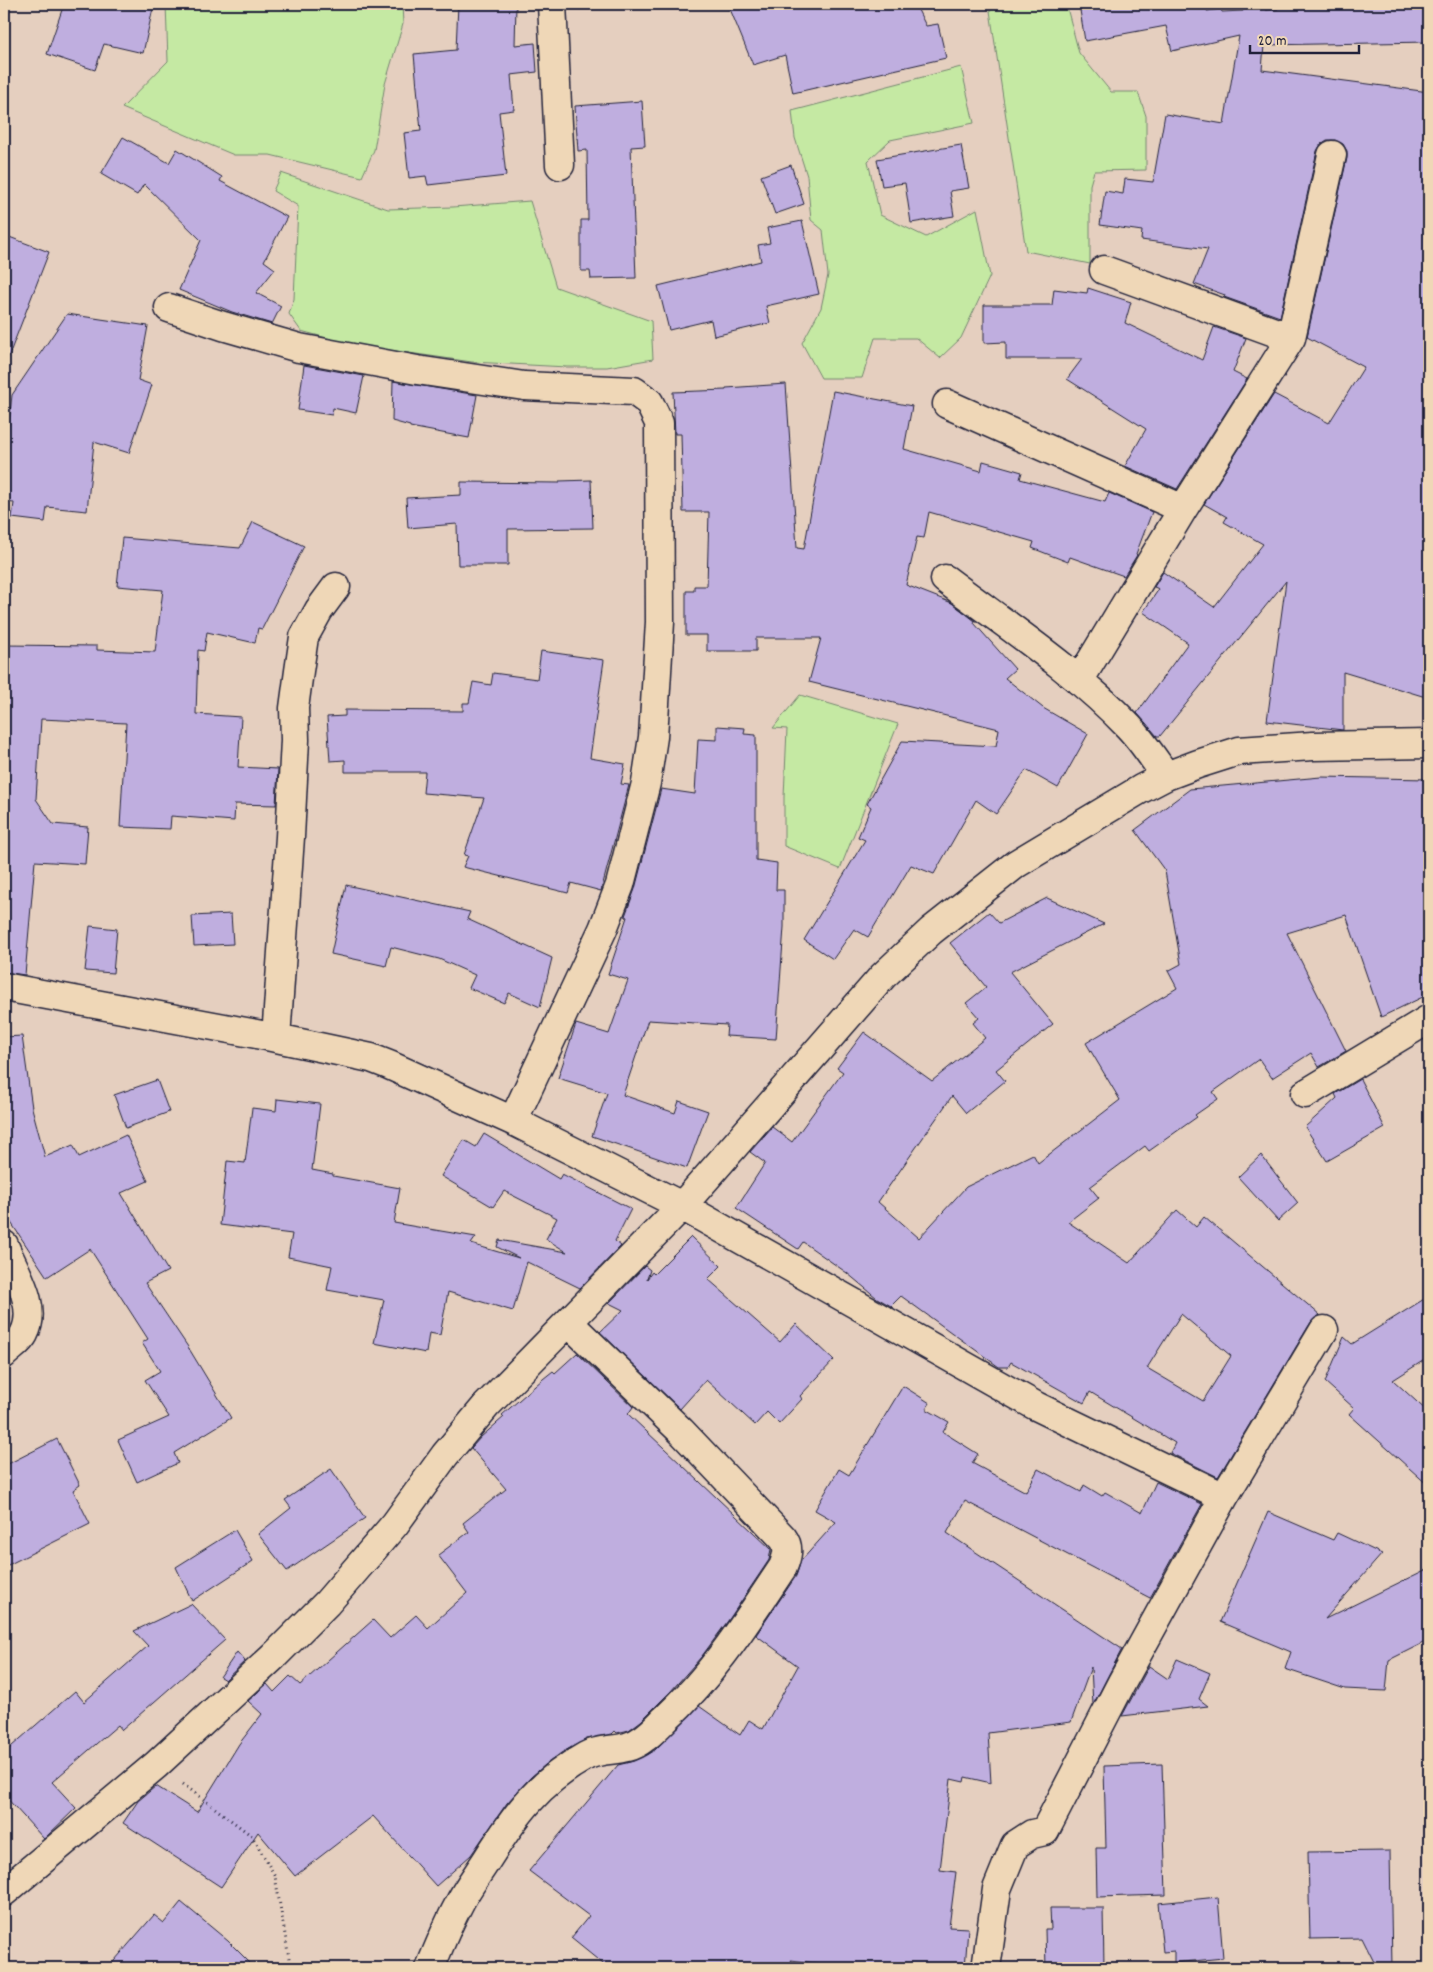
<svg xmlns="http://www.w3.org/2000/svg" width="1433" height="1972" font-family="Dekko,sans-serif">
  <rect width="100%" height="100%" fill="#e5cfbf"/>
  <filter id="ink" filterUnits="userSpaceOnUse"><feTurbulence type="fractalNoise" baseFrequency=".02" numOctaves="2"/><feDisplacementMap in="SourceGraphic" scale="10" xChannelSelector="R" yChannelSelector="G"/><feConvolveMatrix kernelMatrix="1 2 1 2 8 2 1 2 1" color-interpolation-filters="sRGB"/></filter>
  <g filter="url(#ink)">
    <path fill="#c5e9a3" stroke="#74866f" d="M166 4H402L403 24 385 84 374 150 362 177 270 155H234L122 108 168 61Z
      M989 4H1066L1079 53 1111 92H1138L1146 116V170L1094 171 1090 185V264L1026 251Z
      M961 67 974 123 890 140 868 161 880 215 926 237 977 209 990 276 961 338 940 358 916 338H875L862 378H821L802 343 821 308 828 275 823 230 811 220 807 176 795 138 792 111Z
      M281 173 388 209 453 207 530 201 556 287 651 321 653 359 607 367H567L472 362 353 345 301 331 289 314 294 299 298 206 273 191Z
      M800 695 898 724 840 869 784 846V797L787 729 773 728Z"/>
    <path fill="#bfaedf" stroke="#22223b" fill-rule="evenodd" d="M64 4H154L143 53 104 44 95 70 47 54Z
      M458 4H516L515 45 535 43 537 72 511 75 514 110 499 112 506 176 428 185 426 176 409 178 404 133 421 131 414 54 456 50Z
      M728 4H915L926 26 938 24 946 58 793 93 785 55 753 65Z
      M1079 4H1207V11L1221 9 1222 12 1243 11 1244 4H1266V10L1278 9V4H1429V42L1264 45 1262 70 1429 92V698L1343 672V730L1267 721 1286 581 1160 736H1157L1137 713 1188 643 1143 612 1159 589 1154 587 1163 572 1214 607 1263 544 1224 522 1227 517 1204 504 1274 394 1329 423 1364 367 1307 337 1347 158V151L1343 144 1335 140H1327L1321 144 1317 151 1280 317 1224 297 1225 295 1194 284 1208 249 1141 240 1142 231 1100 225 1105 191 1123 194 1125 179 1153 182 1165 114 1224 124 1239 36 1172 51 1166 26 1085 41Z
      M642 101 645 146 631 147 636 278 591 279 590 271H581V220H588L587 150 578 151 575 106Z
      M123 137 169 163 177 149 222 177 220 181 287 217 264 261 275 269 256 293 281 306 272 324 232 312 179 290 201 240 144 184 137 195 101 174Z
      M961 145 969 188 950 191 954 216 911 223 905 183 882 186 877 159Z
      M791 165 804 204 775 214 761 176Z
      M802 221 819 294 766 306 770 323 714 336 711 320 669 330 658 286 761 261 758 245 770 243 767 228Z
      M4 235 49 252 6 363H4Z
      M1088 288 1131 302 1125 323 1202 360 1214 327 1246 338 1233 372 1247 379 1177 489 1125 466 1146 429 1067 379 1082 359H1006V342L984 343V305H1052L1054 289 1087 293Z
      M67 314 148 326 138 380 152 385 129 453 94 442 87 511 47 507 45 522 12 518 14 503 4 502V467L12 395Z
      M304 365 364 376 356 413 333 408 332 415 298 410Z
      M393 381 477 395 469 438 410 427V426L392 421Z
      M786 384 797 548 804 549 833 391 912 406 904 449 981 471 983 461 1022 472 1020 479 1105 502 1109 493 1152 512 1136 554 1137 555 1124 576 1070 557 1068 562 1032 548 1034 542 929 512 924 538 917 537 906 585 952 603 975 621 974 623 1015 669 1005 678 1043 708 1088 734 1058 788 1026 770 996 814 976 800 934 874 911 865 868 937 854 929 833 959 804 940 865 840 858 837 871 807 867 804 902 741 996 746 999 729 809 682 821 638H756V651H707V635H686V591H694V586H707L709 512H683L681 434H675L673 392 726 390V388Z
      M591 480 593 528 508 529V565H458L457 524 408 528 406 498 461 495V482L559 483V481Z
      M253 522 304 546 262 629 258 628 255 643 207 632 204 651 198 650 196 714 241 717 238 767 278 769 276 805 235 804 234 821 171 816 170 829 120 827 126 723 41 719 36 799 53 824 88 827 85 864 35 861 25 975 4 972V645L97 646V650L155 652 163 590 117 586 122 538 240 548Z
      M541 651 604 660 590 758 625 764 621 784 629 785 601 891 571 883 568 893 463 867 468 856 464 855 484 798 423 793 425 772H345V760L330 761 327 717 345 716V710L463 711V703H469L473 682 491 685 493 673 537 679Z
      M717 726 745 728 744 734 756 735V860L777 863 776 890H784V927L776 1039 726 1036 727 1025 648 1020 623 1095 675 1113 679 1101 708 1111 687 1168 592 1136 607 1093 558 1078 576 1024 609 1034 628 980 608 974 627 917 625 916 635 889 661 789 695 794 698 739 717 740Z
      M1321 777 1428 779 1429 994 1381 1017 1346 915 1287 933 1346 1051 1319 1067 1311 1053 1272 1078 1259 1059 1213 1092 1218 1099 1195 1115 1197 1117 1149 1151 1145 1146 1090 1187 1099 1198 1068 1222 1129 1263 1177 1210 1196 1227 1204 1217 1320 1315 1311 1322 1218 1477 1170 1453 1175 1443 1090 1392 1084 1403 1011 1362 1008 1367H999L901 1296 891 1306 877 1298 847 1273 803 1242 798 1249 736 1208 765 1163 750 1152 772 1127 792 1142 843 1072 837 1068 864 1032 932 1081 985 1038 973 1023 979 1018 966 1003 986 987 950 943 989 912 999 923 1047 898 1104 924 1010 972 1053 1024 996 1070 1005 1081 966 1113 952 1096 878 1202 919 1238 966 1187 1033 1154 1038 1163 1120 1100 1086 1043 1177 988 1168 971 1181 964 1165 871 1135 830 1190 789ZM1181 1314 1231 1356 1203 1401 1147 1368Z
      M346 885 470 912 467 919 552 958 540 1007 509 993 504 1003 469 988 475 975 439 959 391 947 386 966 331 954Z
      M231 914 233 944 194 946 192 916Z
      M90 926 117 929 113 973 85 971Z
      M22 1036 32 1108 45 1157 73 1145 79 1157 126 1135 148 1181 121 1193 168 1271 145 1283 188 1347 231 1418 174 1453 178 1463 137 1482 118 1440 169 1417 145 1380 160 1371 142 1343 148 1339 90 1249 47 1277 4 1212V1037Z
      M1360 1079 1385 1128 1327 1161 1305 1127 1337 1098 1335 1094Z
      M157 1080 169 1112 126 1128 114 1095Z
      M277 1099 320 1104 312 1170 333 1174V1176L400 1188 394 1223 476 1237 471 1244 519 1258 497 1247 499 1240 567 1252 546 1239 557 1218 504 1191 493 1207 441 1176 464 1140 476 1147 484 1134 559 1179 562 1174 631 1209 615 1241 621 1246 580 1288 527 1262 513 1311 448 1292 440 1335 429 1333 426 1353 374 1343 384 1300 327 1290 332 1266 288 1257 292 1234 220 1225 227 1161 245 1163 252 1108 276 1111Z
      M1261 1155 1298 1203 1278 1221 1238 1177Z
      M691 1237 721 1266 708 1279 780 1342 796 1324 834 1360 800 1396 802 1399 779 1424 767 1412 755 1425 706 1380 680 1409 600 1332 623 1310 609 1303 645 1266 650 1270 647 1279 652 1272 654 1274Z
      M1429 1296V1357L1393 1380 1429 1413V1486L1349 1414 1354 1408 1325 1382 1344 1337 1352 1344Z
      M577 1353 633 1407 628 1414 771 1549 769 1560 730 1618 702 1656 671 1691 641 1721 629 1730 617 1733 615 1731 612 1734 587 1739 561 1753 545 1765 531 1777 507 1803 471 1855 436 1886 373 1816 295 1876 258 1832 221 1887 123 1823 138 1801 156 1786 197 1812 239 1744 262 1714 248 1701 267 1684 274 1692 290 1676 300 1685 373 1620 390 1638 416 1615 428 1628 467 1593 438 1555 469 1532 463 1523 506 1489 471 1448 481 1437 504 1417 502 1415 543 1379 553 1371 555 1373Z
      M903 1386 930 1403 926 1409 949 1422 943 1432 978 1454 972 1463 1026 1492 1038 1469 1081 1492 1084 1485 1102 1496 1105 1492 1142 1513 1156 1482 1202 1504 1150 1598 965 1501 947 1533 1122 1649 1093 1705 1091 1667 1071 1722 988 1733 991 1783 965 1777 964 1782 951 1779 940 1870 956 1872 949 1927 968 1928 965 1968H854L791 1960 795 1968H608L571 1938 589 1916 529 1871 618 1765 634 1761 655 1750 699 1706 740 1735 749 1720 763 1729 798 1666 756 1635 796 1576 801 1561 836 1522 815 1510 839 1469 849 1475Z
      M57 1439 80 1485 73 1490 90 1524 4 1567V1466Z
      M331 1469 365 1518 287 1571 258 1534 291 1508 285 1500Z
      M1268 1512 1333 1540 1337 1533 1382 1554 1325 1619 1429 1568V1640L1389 1660 1386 1691 1345 1689 1285 1669 1291 1652 1220 1622Z
      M235 1530 253 1561 192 1601 176 1567Z
      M191 1604 225 1640 122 1730 118 1725 52 1782 76 1808 44 1839 4 1795V1753L75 1691 84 1702 148 1646 134 1631Z
      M237 1652 245 1661 225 1680 220 1677Z
      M1177 1659 1210 1673 1199 1699 1208 1706 1122 1716 1149 1666 1168 1679Z
      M1162 1764 1166 1895 1097 1897 1096 1848H1106L1104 1766Z
      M1390 1851 1392 1968H1377L1362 1938 1310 1939 1308 1852Z
      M1218 1897 1223 1958 1174 1963V1951L1163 1952 1158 1903Z
      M181 1902 228 1941 255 1968H108L154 1915 164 1923Z
      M1050 1908H1103L1104 1968H1046L1045 1929H1051Z"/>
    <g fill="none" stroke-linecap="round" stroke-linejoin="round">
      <g stroke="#22223b" stroke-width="31">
        <path id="minor" d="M552 4 560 165
          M1104 270 1291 338
          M169 308 223 326 299 348 417 370 524 386 634 391 649 402 659 423 660 622 653 737 646 783 620 885 603 929 513 1121
          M947 404 1183 509 1079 681
          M1183 509 1291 338 1332 155
          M945 579C1006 625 1076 671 1129 727 1143 742 1154 759 1166 776
          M4 987 267 1036 371 1058 389 1065 513 1121 682 1206 1036 1406 1224 1497
          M276 1038 290 837 295 740 294 708 299 671 304 637 319 610 336 587
          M1305 1094 1429 1019
          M4 1245C14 1271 39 1306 24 1334 20 1342 10 1348 4 1354
          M4 1892 156 1765 273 1657 327 1603 395 1524 445 1455 486 1406 682 1206 883 976 931 931 1016 864 1141 789 1166 776 1198 764 1239 751 1313 746 1429 744
          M430 1968C439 1947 447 1926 458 1906 466 1889 478 1874 488 1858 516 1814 539 1782 586 1756 604 1746 624 1754 643 1739 651 1734 658 1726 665 1719 713 1675 747 1621 783 1567 787 1557 790 1547 783 1538L681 1431 569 1323
          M986 1968 997 1889 1015 1845 1032 1834 1045 1831 1122 1682 1224 1497 1324 1330"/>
      </g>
      <path stroke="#22223b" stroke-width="3" stroke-dasharray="1 4" stroke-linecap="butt" d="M183 1784 252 1836 275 1876 290 1964 293 1968"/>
      <use href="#minor" stroke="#efd7b7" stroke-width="28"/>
    </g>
  </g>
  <rect width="1433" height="1972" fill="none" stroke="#efd7b7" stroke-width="20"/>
  <rect x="10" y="10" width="1413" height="1952" fill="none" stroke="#22223b" stroke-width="2" filter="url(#ink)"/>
  <path d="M1250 45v8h109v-8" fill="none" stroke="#22223b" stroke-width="2.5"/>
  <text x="1258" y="45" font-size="15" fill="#22223b" stroke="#efd7b7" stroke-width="4" paint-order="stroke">20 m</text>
</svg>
